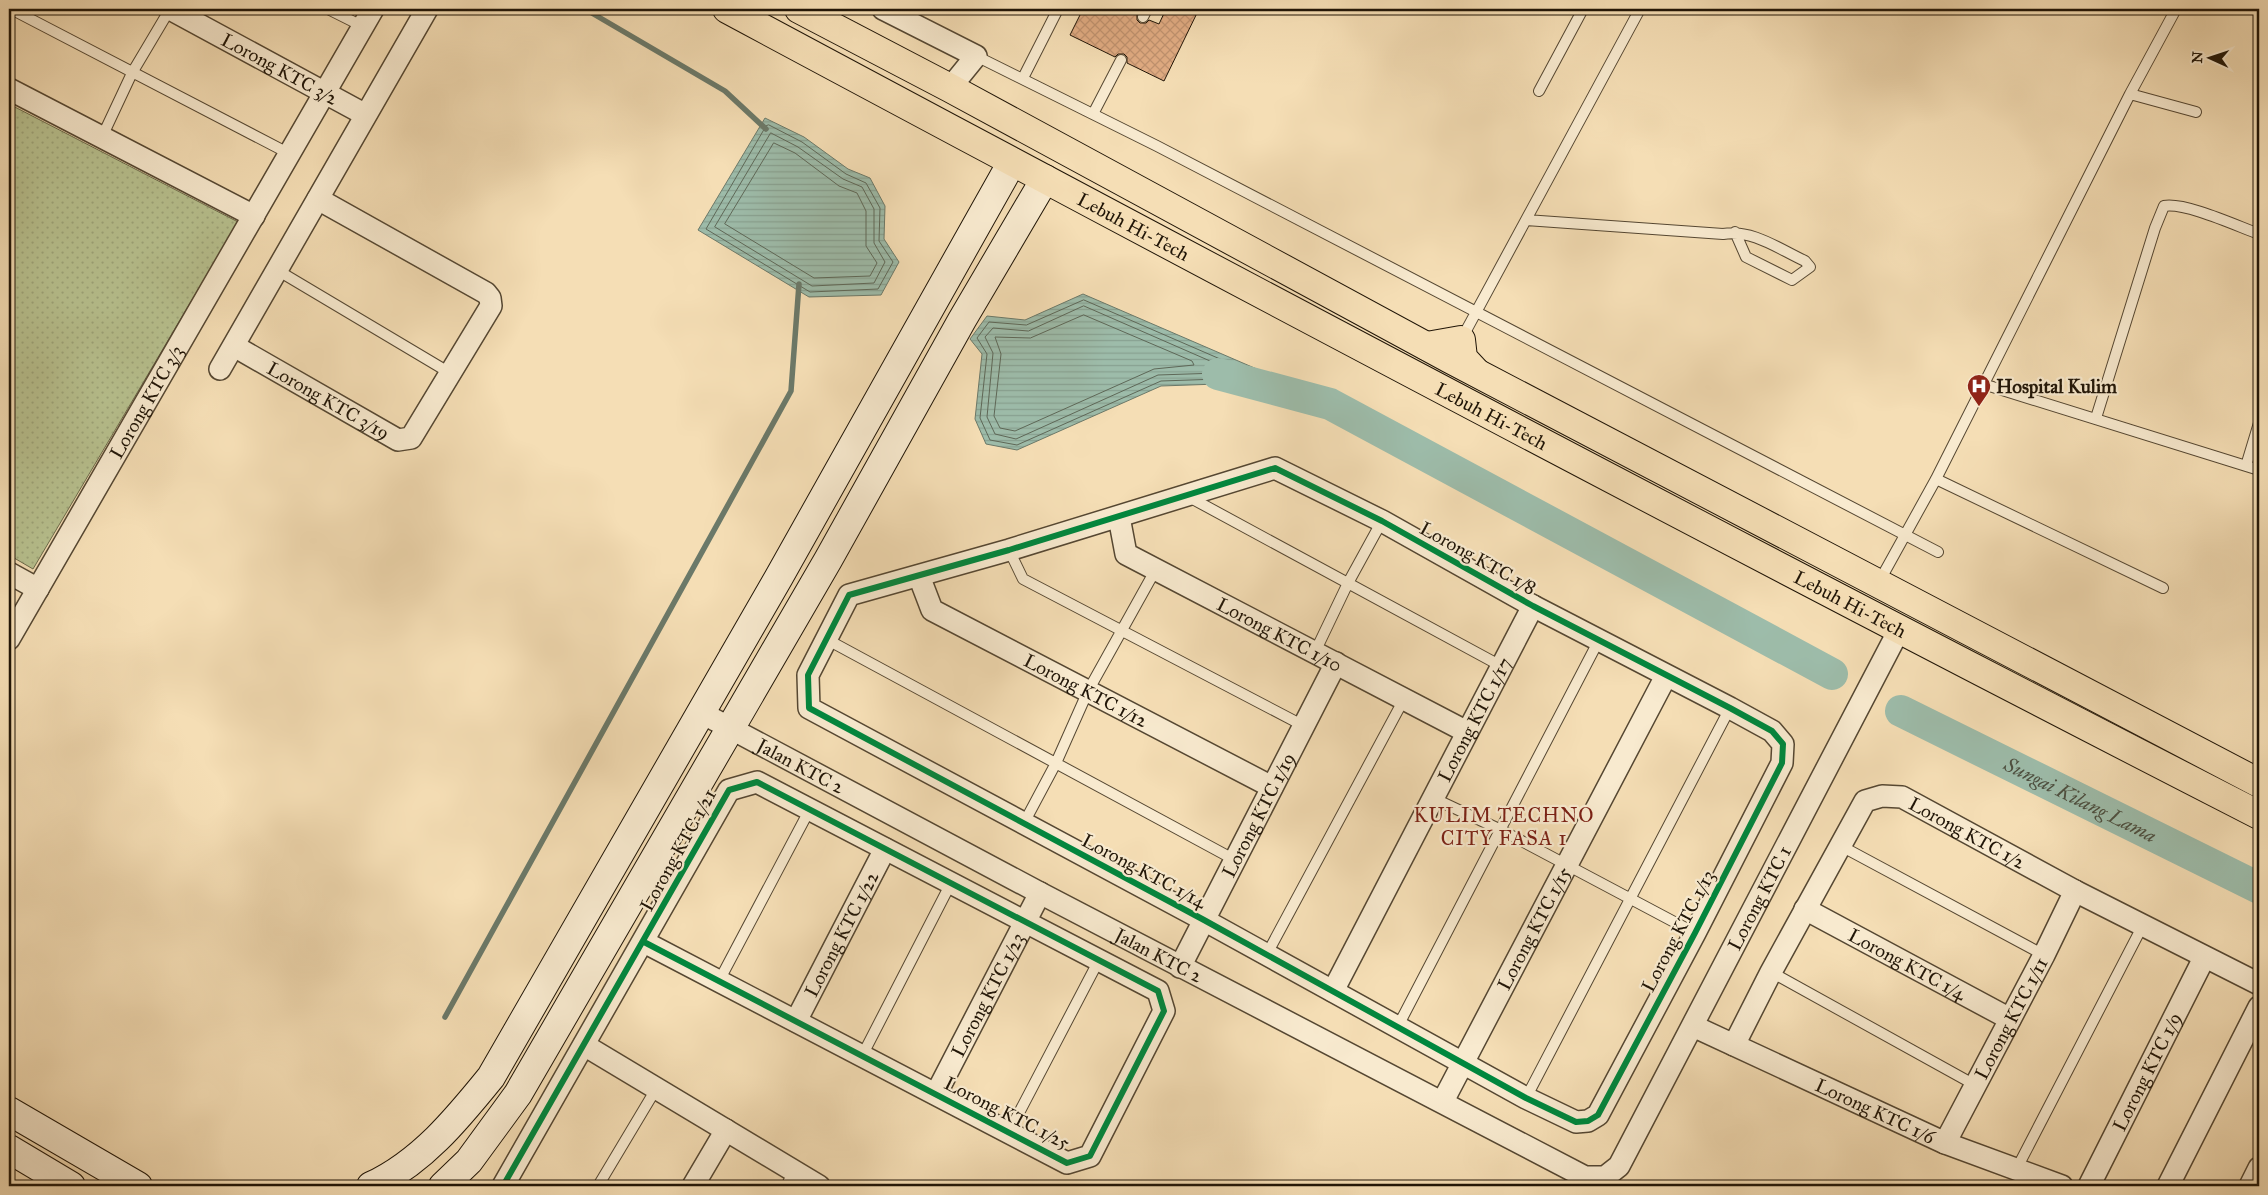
<svg xmlns="http://www.w3.org/2000/svg" width="2268" height="1195" font-family="'IM FELL Great Primer',serif">
  <defs>
    <pattern id="park-dots" width="8" height="8" patternUnits="userSpaceOnUse" patternTransform="scale(1.25)"><rect width="8" height="8" fill="#b8c290"/><path d="M2 2h.1M6 6h.1" fill="none" stroke="#9ea67b" stroke-width="1.8" stroke-linecap="round"/></pattern>
    <pattern id="water-rules" width="6" height="5" patternUnits="userSpaceOnUse" patternTransform="scale(1.25)"><rect width="6" height="5" fill="#9dbcaa"/><path d="M0 2.5h6" fill="none" stroke="#87a191"/></pattern>
    <pattern id="building-cross-hatch" width="8" height="8" patternUnits="userSpaceOnUse" patternTransform="scale(1.25)"><rect width="8" height="8" fill="#e1ac83"/><path d="M0 0l8 8M0 8l8-8" fill="none" stroke="#c19370"/></pattern>
  </defs>
  <rect width="100%" height="100%" fill="#f5deb5"/>
  <filter id="stains"><feTurbulence type="fractalNoise" baseFrequency=".004" numOctaves="4"/><feColorMatrix values="0 0 0 0 .2 0 0 0 0 .09 0 0 0 0 .02 0 0 0 .5 -.17"/></filter>
  <radialGradient id="worn" r=".72"><stop offset=".6" stop-color="#630" stop-opacity="0"/><stop offset="1" stop-color="#630" stop-opacity=".3"/></radialGradient>
  <path fill="url(#park-dots)" stroke="#6c6c4c" d="M9 104 238 222 33 569 9 555Z"/>
  <path fill="url(#water-rules)" stroke="#6b7969" d="M765 118 804 137 848 169 870 178 885 206 884 239 899 262 881 295 809 297 698 230Z
    M1083 294 1266 373 1257 393 1218 384 1161 386 1017 450 986 444 975 419 982 354 970 339 987 316 1025 320Z"/>
  <g fill="none" stroke-linecap="round" stroke-linejoin="round">
    <path stroke="#5e6858" stroke-width="1" d="M769 125 802 142 846 174 866 183 880 208 879 241 893 262 878 289 810 292 706 229 766 126Z
      M771 133 798 147 843 179 862 187 874 209V243L885 262 874 283 812 286 715 227Z
      M774 143 795 153 839 186 857 193 866 211V246L877 263 870 276 814 278 725 224Z
      M1084 300 1257 375 1259 377 1255 386 1253 387 1219 379 1161 381 1017 445 990 440 980 418 987 354 977 338 989 322 1026 325Z
      M1084 306 1233 371 1234 374 1232 376 1218 373 1158 375 1016 439 995 434 987 417 993 353 985 337 993 328 1028 331Z
      M1084 315 1192 361 1194 365 1154 369 1015 431 1000 428 994 416 1001 354 995 337 1030 338Z"/>
    <path stroke="#6b7969" stroke-width="5.5" d="M585 9 725 91 766 129
      M445 1017 791 391 799 284"/>
    <g stroke="#9dbcaa" stroke-width="32">
      <path d="M1218 374 1330 404 1832 674"/>
      <path id="s1" d="M1901 711 2259 888"/>
    </g>
  </g>
  <path fill="url(#building-cross-hatch)" stroke="#201507" d="M1083 9H1127L1137 14V20L1140 23H1146L1149 20 1159 24 1166 9H1199L1164 81 1127 63V57L1124 54H1118L1115 57 1070 35Z"/>
  <g fill="none" stroke-linecap="round" stroke-linejoin="round">
    <g stroke="#554732" stroke-width="12">
      <path id="lane" d="M11 9 288 153
        M328 9 364 27
        M1143 17 1147 9
        M976 56 1157 146 1938 552
        M1023 78 1058 9
        M1539 91 1583 9
        M2130 94 2196 112
        M1093 114 1121 60
        M102 137 132 73 170 9
        M1526 220 1723 234C1752 229 1779 249 1805 261L1810 267 1792 280 1746 257 1735 232
        M277 270 450 373
        M1461 340 1640 9
        M1983 384 2259 470
        M2096 418 2155 228 2164 206C2185 202 2237 226 2259 234
        M2246 466 2259 423
        M1936 479 2163 588
        M1189 497 1501 666
        M1009 550 1023 579 1304 726
        M1879 582 1936 479 2130 94 2176 9
        M826 639 1235 860
        M1315 652 1348 583 1382 521
        M1433 798 1499 829 1695 933
        M1024 823 1056 763 1088 691 1156 569
        M1841 846 2044 955
        M1267 954 1404 699
        M1771 972 1975 1085
        M719 981 810 809
        M1397 1028 1599 640
        M862 1056 951 883
        M1526 1098 1730 708
        M1009 1132 1099 960
        M2016 1170 2143 925
        M598 1186 656 1089
        M786 1186 794 1172"/>
    </g>
    <g stroke="#554732" stroke-width="24">
      <g id="street">
        <path id="s2" d="M170 9 364 114"/>
        <path d="M883 9 976 56 950 88"/>
        <path d="M9 89 254 216"/>
        <path id="s3" d="M234 346 398 440 411 438 491 306 490 298 486 293 318 199"/>
        <path d="M220 369 427 9"/>
        <path d="M1275 468 1382 521 1533 606 1730 708 1772 731 1783 744 1782 763 1695 933 1598 1115 1588 1121 1576 1122 1526 1098 1204 920 809 708 808 675 849 595 1009 550Z"/>
        <path id="s4" d="M1119 517 1126 554 1467 732"/>
        <path d="M9 573 38 589"/>
        <path id="s5" d="M919 576 932 610 1272 787"/>
        <path id="s6" d="M9 639 373 9"/>
        <path id="s7" d="M700 712 1040 893 1585 1177H1605L1619 1166 1899 630"/>
        <path id="s8" d="M1805 909 2010 1019"/>
        <path id="s9" d="M1180 967 1336 663"/>
        <path id="s10" d="M1333 991 1533 606"/>
        <path id="s11" d="M796 1021 885 849"/>
        <path id="s12" d="M1693 1026 1945 1143 2062 1186"/>
        <path d="M584 1045 819 1186"/>
        <path id="s13" d="M1734 1045 1771 972 1865 801 1882 796 1902 797 2075 891 2259 984"/>
        <path id="s14" d="M936 1094 1040 893"/>
        <path id="s15" d="M1443 1101 1666 676"/>
        <path id="s16" d="M1945 1143 2044 955 2075 891"/>
        <path d="M503 1186 729 790 757 782 1158 991 1164 1011 1090 1156 1067 1163 644 942"/>
        <path d="M693 1186 726 1130"/>
        <path id="s17" d="M2089 1186 2204 958"/>
        <path d="M2168 1186 2259 1007"/>
        <path d="M2250 1186 2259 1168"/>
      </g>
    </g>
    <g stroke="#201507" stroke-width="30">
      <path id="secondary" d="M9 1111 138 1186
        M9 1149 71 1186
        M371 1186C421 1163 457 1119 491 1077L779 577 1012 162
        M443 1186 469 1161 518 1094 828 560 962 320 1045 179"/>
    </g>
    <g stroke="#201507" stroke-width="30">
      <g id="primary">
        <path id="s18" d="M727 9C1236 282 1746 552 2259 815"/>
        <path d="M799 9 950 88 1450 359 2259 783"/>
        <path d="M1427 346 1461 340 1463 358 1476 372"/>
      </g>
    </g>
    <use href="#lane" stroke="#f8eacf" stroke-width="10"/>
    <use href="#street" stroke="#f8eacf" stroke-width="21"/>
    <use href="#secondary" stroke="#f8eacf" stroke-width="28"/>
    <use href="#primary" stroke="#f5deb5" stroke-width="28"/>
    <g stroke="#f8eacf" stroke-width="9">
      <path id="cycleway" d="M1275 468 1382 521 1533 606 1730 708 1772 731 1783 744 1782 763 1695 933 1598 1115 1588 1121 1576 1122 1526 1098 1204 920 809 708 808 675 849 595 1009 550Z
        M503 1186 729 790 757 782 1158 991 1164 1011 1090 1156 1067 1163 644 942"/>
    </g>
    <use href="#cycleway" stroke="#00873e" stroke-width="6"/>
  </g>
  <defs>
    <g id="hospital-pin" transform="scale(1.25)"><path d="M0 17L-7.5 6A9.5 9.5 0 1 1 7.5 6Z" fill="#8f2418" stroke="#f8eacf"/><path d="M-5-5h3v3.5h4V-5h3V5h-3V1.5h-4V5h-3Z" fill="#fff"/></g>
  </defs>
  <g fill-rule="evenodd">
    <use href="#hospital-pin" x="1979" y="386"/>
  </g>
  <g text-anchor="middle" dominant-baseline="central" stroke-width="4.5" stroke-linejoin="round" paint-order="stroke">
    <g font-size="19" fill="#201507" stroke="#f8eacf">
      <text stroke="none"><textPath href="#s2" startOffset="125">Lorong KTC 3/2</textPath></text>
      <text stroke="none"><textPath href="#s18" startOffset="461">Lebuh Hi-Tech</textPath></text>
      <text stroke="none"><textPath href="#s3" startOffset="109">Lorong KTC 3/19</textPath></text>
      <text stroke="none"><textPath href="#s6" startOffset="274">Lorong KTC 3/3</textPath></text>
      <text stroke="none"><textPath href="#s18" startOffset="866">Lebuh Hi-Tech</textPath></text>
      <text transform="translate(1478 558) rotate(29)">Lorong KTC 1/8</text>
      <text stroke="none"><textPath href="#s18" startOffset="1271">Lebuh Hi-Tech</textPath></text>
      <text stroke="none"><textPath href="#s4" startOffset="211">Lorong KTC 1/10</textPath></text>
      <text stroke="none"><textPath href="#s5" startOffset="210">Lorong KTC 1/12</textPath></text>
      <text stroke="none"><textPath href="#s10" startOffset="306">Lorong KTC 1/17</textPath></text>
      <text stroke="none"><textPath href="#s7" startOffset="114">Jalan KTC 2</textPath></text>
      <text stroke="none"><textPath href="#s9" startOffset="171">Lorong KTC 1/19</textPath></text>
      <text stroke="none"><textPath href="#s13" startOffset="389">Lorong KTC 1/2</textPath></text>
      <text transform="translate(678 850) rotate(-61)">Lorong KTC 1/21</text>
      <text transform="translate(1144 871) rotate(28)">Lorong KTC 1/14</text>
      <text stroke="none"><textPath href="#s7" startOffset="1340">Lorong KTC 1</textPath></text>
      <text stroke="none"><textPath href="#s15" startOffset="195">Lorong KTC 1/15</textPath></text>
      <text transform="translate(1678 931) rotate(-62)">Lorong KTC 1/13</text>
      <text stroke="none"><textPath href="#s11" startOffset="98">Lorong KTC 1/22</textPath></text>
      <text stroke="none"><textPath href="#s7" startOffset="519">Jalan KTC 2</textPath></text>
      <text stroke="none"><textPath href="#s8" startOffset="116">Lorong KTC 1/4</textPath></text>
      <text stroke="none"><textPath href="#s14" startOffset="112">Lorong KTC 1/23</textPath></text>
      <text stroke="none"><textPath href="#s16" startOffset="141">Lorong KTC 1/11</textPath></text>
      <text stroke="none"><textPath href="#s17" startOffset="128">Lorong KTC 1/9</textPath></text>
      <text stroke="none"><textPath href="#s12" startOffset="201">Lorong KTC 1/6</textPath></text>
      <text transform="translate(1007 1113) rotate(27)">Lorong KTC 1/25</text>
    </g>
    <g font-size="19" font-weight="bold" fill="#201507" stroke="#f8eacf" text-anchor="start">
      <text x="1996" y="386">Hospital Kulim</text>
    </g>
    <g font-size="20" font-style="italic" fill="#4c4f40" stroke="#f8eacf">
      <text stroke="none"><textPath href="#s1" startOffset="200">Sungai Kilang Lama</textPath></text>
    </g>
    <g font-size="20" letter-spacing="1" fill="#7a1f14" stroke="#f8eacf">
      <text x="1504" y="815">KULIM TECHNO<tspan x="1504" dy="23">CITY FASA 1</tspan></text>
    </g>
  </g>
  <rect width="2268" height="1195" fill="none" stroke="#f5deb5" stroke-width="30"/>
  <rect x="10" y="10" width="2248" height="1175" fill="none" stroke="#201507" stroke-width="2.5"/>
  <rect x="15" y="15" width="2238" height="1165" fill="none" stroke="#201507"/>
  <g transform="translate(2210 58) rotate(273)" stroke="#f8eacf" stroke-width="4" paint-order="stroke">
  <path d="M0-4L9 19L0 12L-9 19Z" fill="#201507"/>
  <text y="-8" font-size="14" font-weight="bold" text-anchor="middle" fill="#201507">N</text>
  </g>
  <rect width="100%" height="100%" filter="url(#stains)"/>
  <rect width="100%" height="100%" fill="url(#worn)"/>
</svg>
